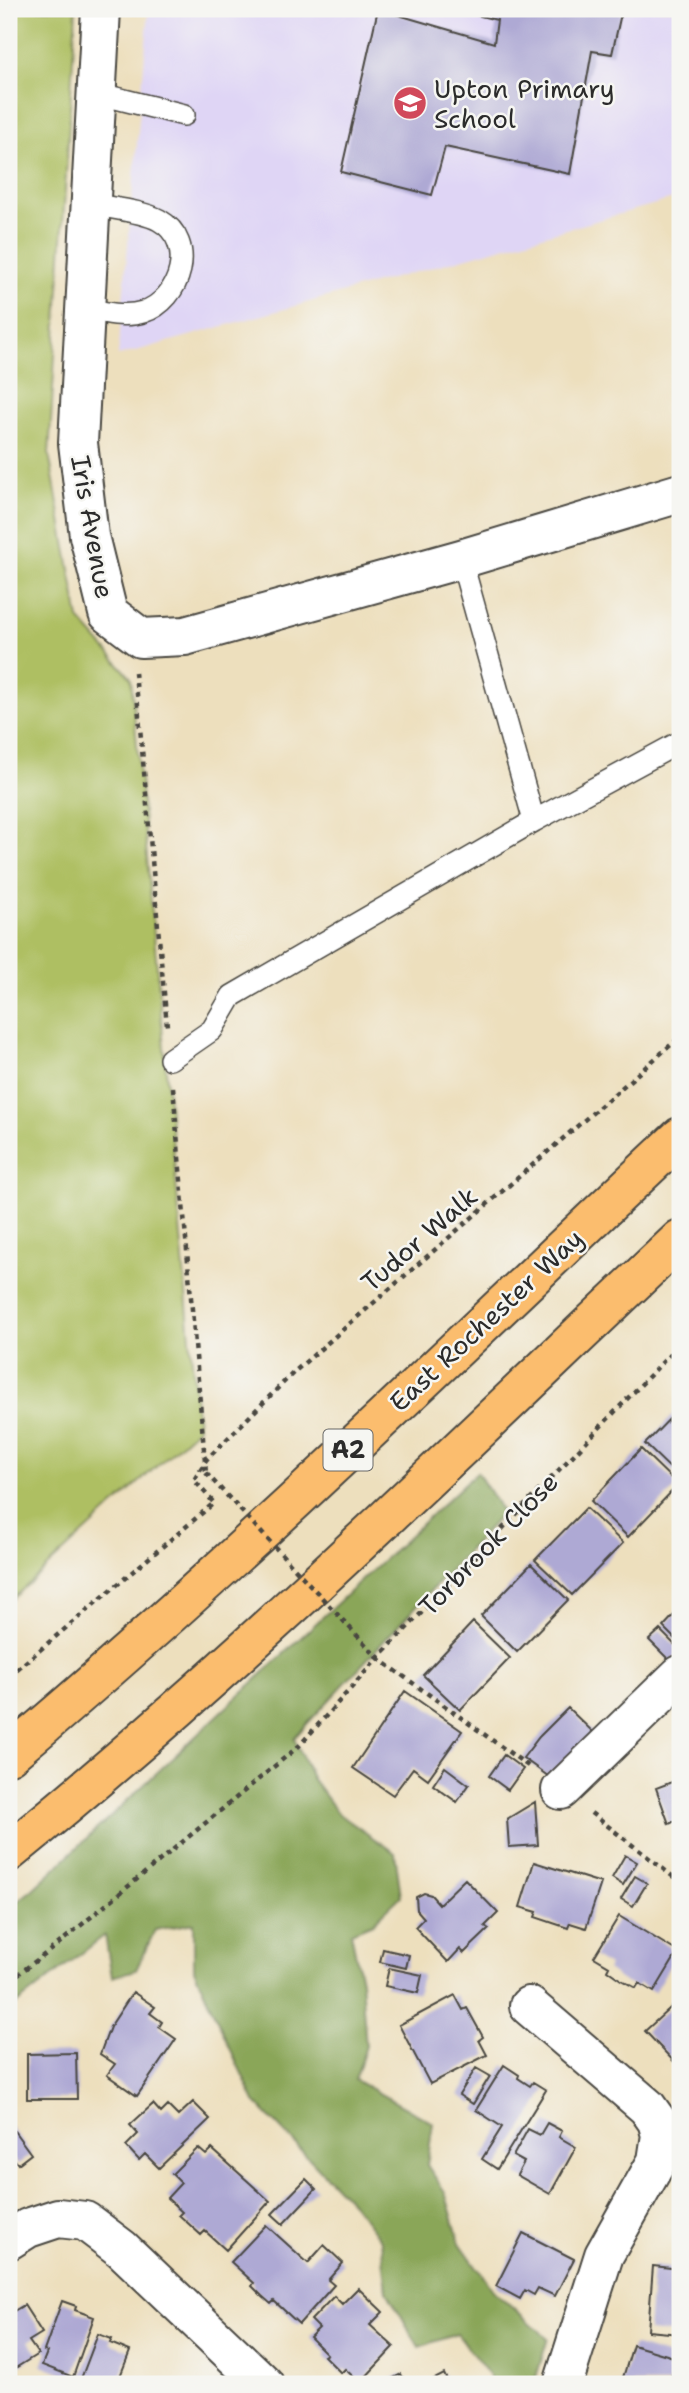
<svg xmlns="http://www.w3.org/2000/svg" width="689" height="2393" font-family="'Shantell Sans',sans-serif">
  <rect width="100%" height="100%" fill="#f6f6f2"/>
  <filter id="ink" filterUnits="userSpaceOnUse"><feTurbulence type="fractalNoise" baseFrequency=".0143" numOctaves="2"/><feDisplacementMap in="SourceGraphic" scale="14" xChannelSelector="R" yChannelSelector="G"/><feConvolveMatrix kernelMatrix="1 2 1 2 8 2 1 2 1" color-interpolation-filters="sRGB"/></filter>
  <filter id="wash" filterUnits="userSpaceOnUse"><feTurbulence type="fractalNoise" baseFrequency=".00686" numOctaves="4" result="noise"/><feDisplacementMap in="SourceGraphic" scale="28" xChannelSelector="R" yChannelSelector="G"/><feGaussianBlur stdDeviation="1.57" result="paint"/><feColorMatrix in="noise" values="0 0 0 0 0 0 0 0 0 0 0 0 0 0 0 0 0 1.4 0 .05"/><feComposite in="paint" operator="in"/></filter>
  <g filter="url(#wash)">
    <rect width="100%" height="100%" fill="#eddfbd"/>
    <path fill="#dfd5f5" d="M149 9H680V197L118 356Z"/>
    <path fill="#aebf62" stroke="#6c7546" stroke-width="2" d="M9 9H76L49 454 79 619 131 678 198 1428 9 1602Z"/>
    <path fill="#8aa658" stroke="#5a6842" stroke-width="2" d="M477 1472 503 1513 294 1738 312 1778 339 1814 395 1853 401 1896 373 1923 351 1932 361 1981 366 2046 355 2080 433 2123 427 2165 445 2192 460 2243 493 2290 548 2338 534 2384H491L489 2375 457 2334 419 2347 387 2291 381 2241 353 2204 255 2102 194 1970V1923L155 1930 136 1970 112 1977 105 1935 9 2010V1908L32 1890Z"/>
    <g id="blocks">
      <path fill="#aea9d4" d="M378 9 494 43 497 20 472 14 473 9H622L612 54 592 51 570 174 445 147 432 195 341 172Z
        M680 1408V1478L645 1444Z
        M641 1449 678 1485 628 1537 591 1501Z
        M586 1508 623 1543 572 1595 535 1560Z
        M531 1564 568 1600 517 1652 481 1616Z
        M675 1614 680 1619V1644L663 1627Z
        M473 1622 510 1658 460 1710 423 1675Z
        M660 1630 680 1650 671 1662 649 1640Z
        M405 1691 462 1731 428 1779 413 1768 393 1795 353 1768Z
        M568 1708 595 1734 552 1779 523 1758 539 1737Z
        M504 1755 523 1769 508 1790 489 1776Z
        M445 1767 469 1785 457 1802 433 1785Z
        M680 1779V1829L677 1820 669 1824 656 1788Z
        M535 1802 538 1845 509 1847 507 1819Z
        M625 1855 637 1862 623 1885 612 1878Z
        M534 1862 601 1883 586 1928 570 1923 568 1928 535 1917 537 1912 520 1907Z
        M635 1876 647 1883 633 1906 621 1899Z
        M465 1879 498 1913 485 1926 489 1929 464 1953 460 1949 448 1962 415 1927 424 1918 417 1910 416 1897 424 1893 431 1895 439 1904Z
        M619 1916 678 1952 654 1992 639 1983 636 1988 621 1980 607 1970 609 1966 594 1957Z
        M383 1949 409 1955 406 1968 380 1962Z
        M389 1968 422 1975 418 1993 385 1986Z
        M133 1992 155 2007 150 2013 162 2022 159 2027 176 2039 137 2096 107 2075 115 2064 100 2054 110 2027Z
        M455 1995 463 2010 467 2008 483 2037 479 2040 487 2055 430 2084 399 2025Z
        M680 1999V2068L645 2031Z
        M76 2053 77 2099H27V2054Z
        M504 2065 519 2075 518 2078 530 2086 533 2082 546 2090 497 2169 482 2159 502 2127 476 2110Z
        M476 2068 490 2076 473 2104 459 2095Z
        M193 2102 210 2119 159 2168 145 2154 139 2160 126 2146 138 2134 130 2125 153 2104 161 2113 168 2106 178 2116Z
        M547 2123 562 2131 559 2137 576 2147 550 2194 517 2175 524 2162 513 2156 528 2129 540 2135Z
        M9 2124 31 2154 18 2164 15 2160 9 2164Z
        M198 2148 206 2155 212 2149 270 2201 226 2250 205 2231 201 2235 179 2215 182 2212 167 2198 181 2183 172 2174Z
        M306 2179 316 2189 283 2224 272 2214Z
        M266 2225 308 2263 324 2245 343 2263 328 2280 334 2285 299 2324 274 2301 271 2304 262 2296 252 2286 254 2283 231 2262Z
        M523 2233 574 2259 555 2296 538 2288 534 2295 525 2290 520 2299 496 2286Z
        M653 2266 680 2269V2334L648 2331Z
        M358 2288 383 2312 370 2325 394 2347 360 2383 345 2369 341 2373 324 2356 327 2354 310 2337 319 2328 311 2320 334 2296 342 2304Z
        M62 2301 76 2306 75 2310 94 2317 73 2377 42 2365 47 2352 44 2351Z
        M24 2305 42 2333 29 2341 38 2354 9 2372V2314Z
        M98 2334 112 2339 110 2343 130 2351 117 2384H79Z
        M633 2345 677 2358 669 2384H621Z
        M401 2374 406 2384H382Z
        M444 2374 449 2384H425Z
        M138 2378 152 2384H135Z"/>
    </g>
  </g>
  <g filter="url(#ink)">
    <use href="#blocks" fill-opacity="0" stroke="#484641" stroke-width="2"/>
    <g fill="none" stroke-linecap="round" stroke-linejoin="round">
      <g stroke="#484641" stroke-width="24">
        <path id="service" d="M96 93 184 115
          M85 309C104 312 124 318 143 312 181 300 198 242 159 220 143 211 109 208 91 204
          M461 559 534 821
          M170 1059 212 1030 232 996 534 821 680 742"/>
      </g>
      <g stroke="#484641" stroke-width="42">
        <path id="minor" d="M101 9 78 443 89 536 108 613 141 638 185 636 461 559 680 493
          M561 1790 680 1675
          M529 2006 647 2107 657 2121 661 2135 657 2161 604 2255 563 2384
          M9 2240 28 2228 58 2218 85 2221 122 2249 264 2384"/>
      </g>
      <g stroke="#484641" stroke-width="42">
        <path id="trunk" d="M9 1755C241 1559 459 1345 680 1137
          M9 1852C244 1661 460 1447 680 1239"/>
      </g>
      <path stroke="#484641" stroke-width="4.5" stroke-dasharray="5 5" stroke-linecap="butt" d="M135 672 167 1026
        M173 1087 206 1473
        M378 1658 531 1768
        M9 1676 214 1503 194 1480 206 1460 294 1372 680 1037
        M591 1813 680 1882
        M9 1981 57 1945 299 1746 378 1658 680 1344"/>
      <use href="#service" stroke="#fff" stroke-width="21"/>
      <use href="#minor" stroke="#fff" stroke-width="38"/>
      <use href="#trunk" stroke="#fbbd6e" stroke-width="38"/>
      <path stroke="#484641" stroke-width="4.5" stroke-dasharray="5 5" stroke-linecap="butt" d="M206 1473 378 1658"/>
    </g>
  </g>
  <defs>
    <g id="school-disc" transform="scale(1.75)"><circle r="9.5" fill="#d1495b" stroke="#f6f6f2"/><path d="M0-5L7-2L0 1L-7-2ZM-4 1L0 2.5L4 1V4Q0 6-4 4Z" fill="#fff"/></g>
  </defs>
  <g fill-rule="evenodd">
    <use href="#school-disc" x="410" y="103"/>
  </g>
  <g text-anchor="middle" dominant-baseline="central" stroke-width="5" stroke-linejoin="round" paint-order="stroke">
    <rect fill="#f6f6f2" stroke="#686867" stroke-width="2" x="323.5" y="1429.5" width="49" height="41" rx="5"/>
    <g font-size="24" font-weight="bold" fill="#2b2b2b">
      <text x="348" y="1450">A2</text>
    </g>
    <g font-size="26" fill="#2b2b2b" stroke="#f6f6f2" text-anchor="start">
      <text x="434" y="88">Upton Primary<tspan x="434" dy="30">School</tspan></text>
    </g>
    <g font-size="26" fill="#2b2b2b" stroke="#f6f6f2">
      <text transform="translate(93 527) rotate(80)">Iris Avenue</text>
      <text transform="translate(419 1239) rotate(-41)">Tudor Walk</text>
      <text transform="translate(486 1320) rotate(-43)">East Rochester Way</text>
      <text transform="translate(488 1544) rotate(-46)">Torbrook Close</text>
    </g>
  </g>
  <rect width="689" height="2393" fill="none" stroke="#f6f6f2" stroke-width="35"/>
</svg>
